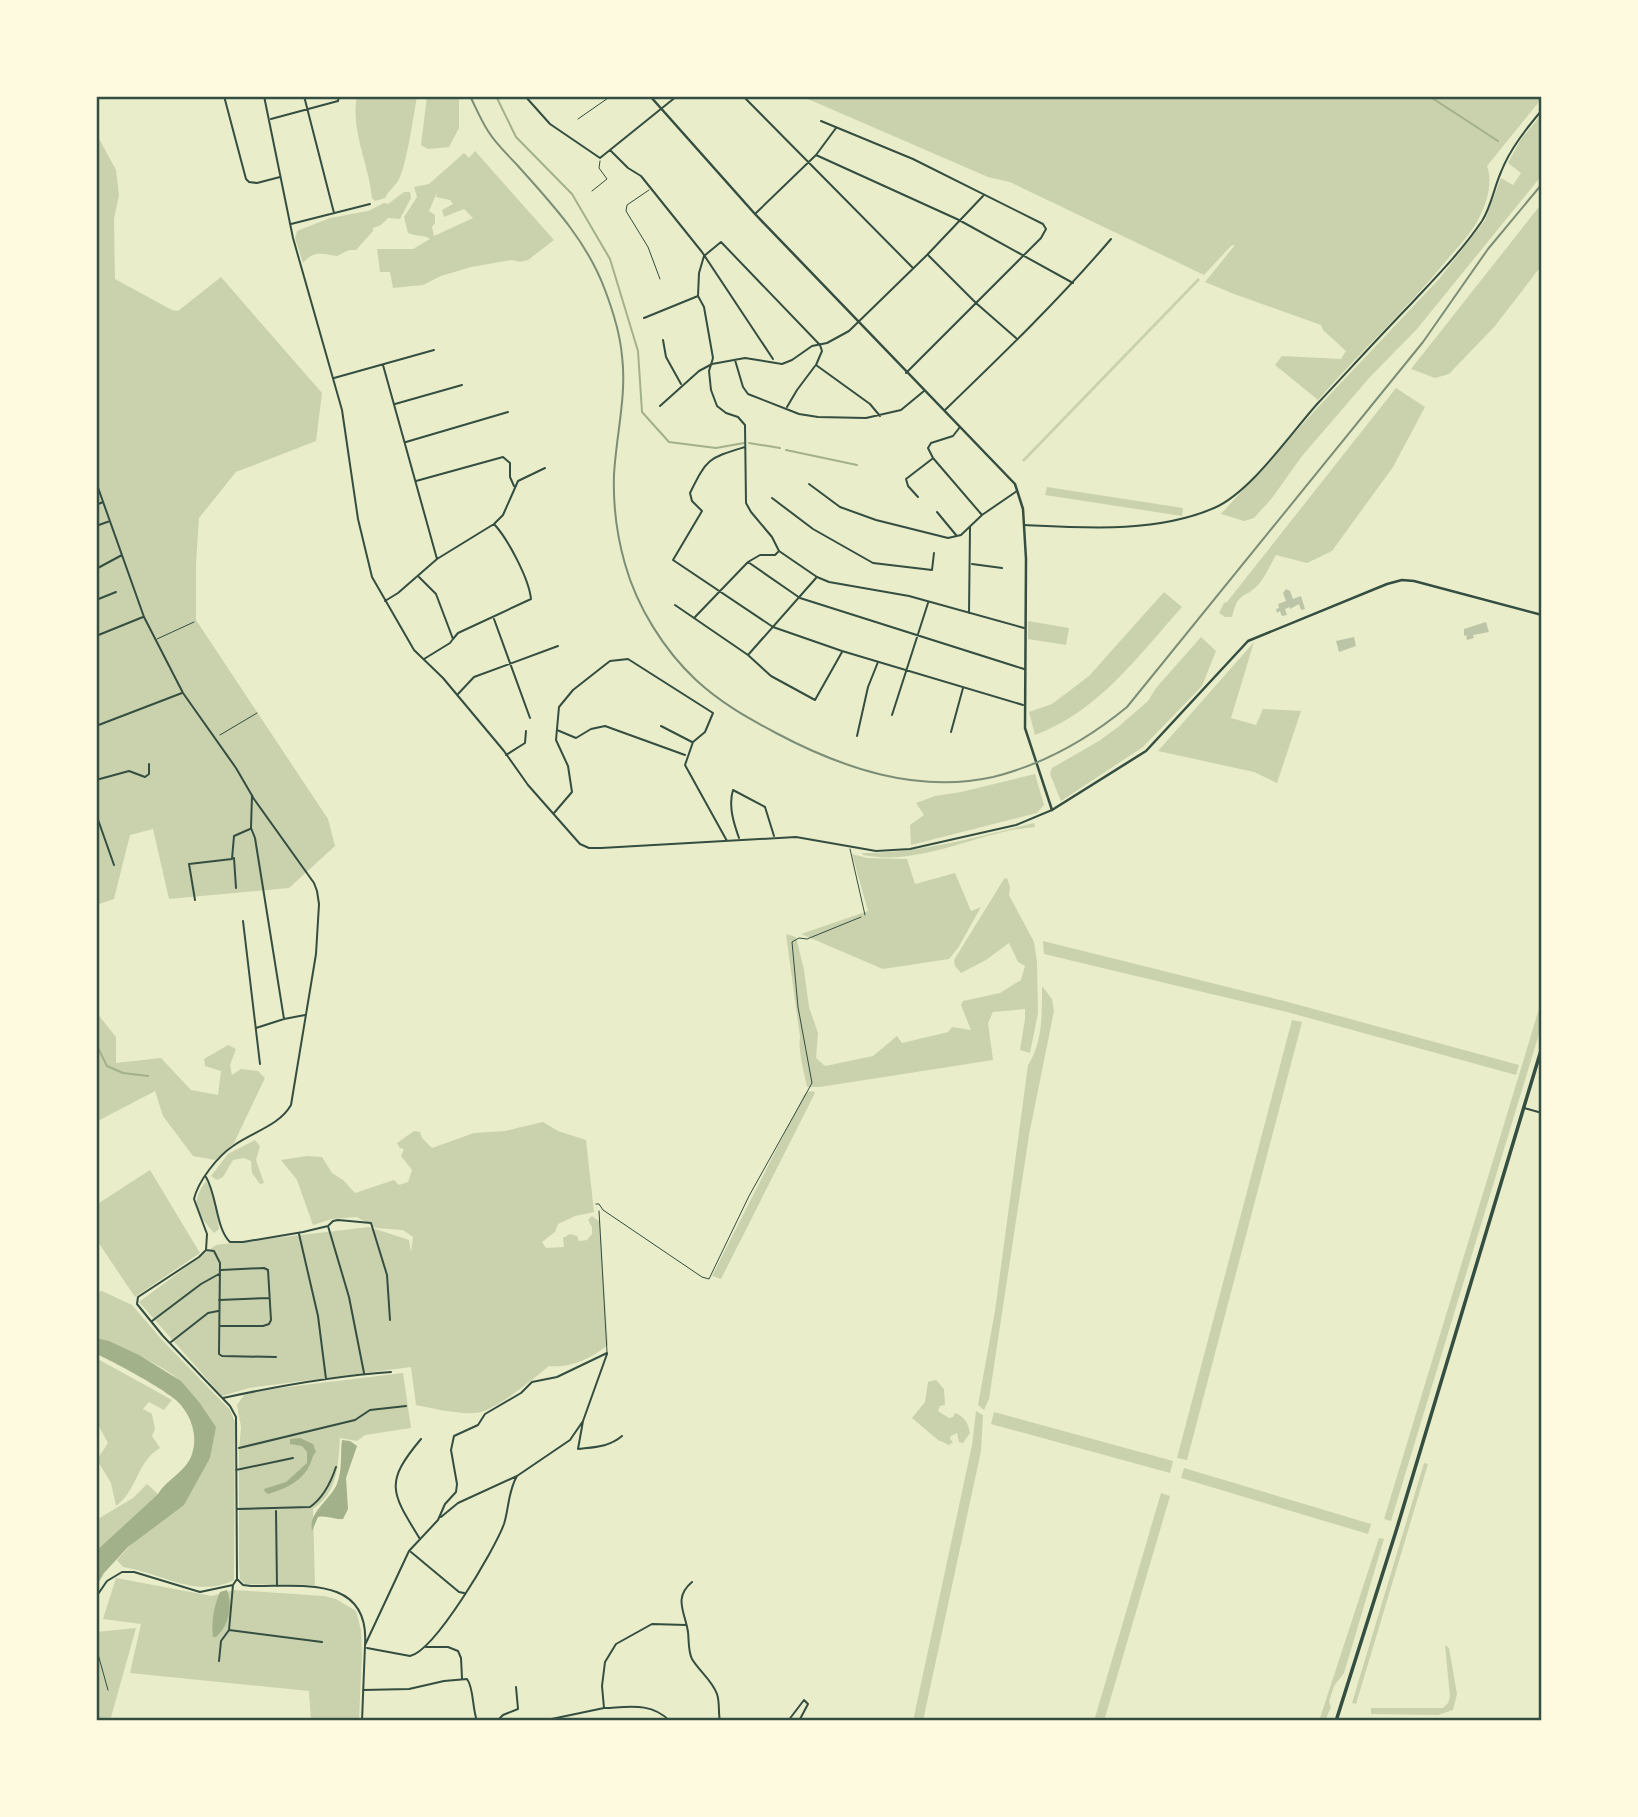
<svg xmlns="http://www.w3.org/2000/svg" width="1638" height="1817" font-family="'Noto Sans',sans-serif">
  <rect width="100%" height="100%" fill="#e9edc9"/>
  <path fill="#cad2ad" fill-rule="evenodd" d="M357 96H417C414 113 406 169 398 181 394 187 389 190 385 198L375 201 372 198C369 164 350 130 357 96Z
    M427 96H459V128L449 147 428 149 421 145Z
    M801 96H1542V98L1487 166C1493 182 1487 203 1479 218 1471 234 1457 248 1446 261 1405 311 1359 353 1318 400L1275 365 1282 356 1341 359 1346 351 1323 330 1321 325 1234 294 1205 282 1235 245 1231 246 1204 275 1010 182 988 177Z
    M1542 114V175L1417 329 1370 377 1302 456 1272 498 1254 518 1244 521 1221 514 1319 406 1440 278 1485 220 1501 178 1513 185 1521 173 1508 163 1521 139Z
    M96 133 116 170 119 195 114 219 115 279 172 310 178 311 221 277 322 393 316 441 236 472 199 518 196 564V620L328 819 335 846 289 888 169 899 153 829 130 835 114 899 96 905Z
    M475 151 554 240 528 260 520 262 512 260 471 267 441 276 423 285 393 288 390 272H380L377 249H413L430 239C425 235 415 236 408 233L404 217 417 197 414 187 429 184 464 153 469 158ZM438 190 436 197 450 200 453 204 442 210 444 217 464 209 473 218 434 236 432 227 435 223V215L429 211Z
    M404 192H410L411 198 400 219 388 218 381 225 373 228V231L356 250H349L337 256C321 254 314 250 303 263L295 238 297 231 330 218 368 211 384 203 388 204Z
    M1542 203V265L1495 326 1449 374 1435 378 1411 369Z
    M1198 278 1200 280 1024 462 1022 460Z
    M1396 388 1425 407 1393 467 1332 551 1307 563 1276 555C1270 565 1265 578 1257 586 1242 600 1238 592 1232 617H1225L1219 613 1224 603 1227 602Z
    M1047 487 1183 508 1182 516 1045 495Z
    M1164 592 1182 607C1139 655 1098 712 1035 735L1029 712 1052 704 1089 676Z
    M1028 621 1069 628 1066 645 1028 639Z
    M1201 637 1216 651 1202 686 1143 747 1061 801 1050 774 1052 768 1099 741 1118 727 1148 701 1156 688Z
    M1254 642 1231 718 1256 725 1263 709 1301 711 1277 783 1254 772 1158 751Z
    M1035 774 1044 805 1037 813 911 845 910 825 924 815 916 803 935 796 961 792Z
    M1034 823 1035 827C978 831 922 867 863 855L862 853C921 853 977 837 1034 823Z
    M852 854 867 858 907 859 915 884 955 873 971 911 981 907 958 948 949 959 883 969 801 934 868 911Z
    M1007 878 1010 887 1009 895 1034 942 1037 962 1038 1013 1030 1053 1020 1050 1025 1019V1009L993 1012 988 1023 993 1060 820 1087H807C804 1071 798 1052 800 1037L786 934 796 937 804 970 809 1007 818 1033 816 1058 825 1066 873 1056 897 1036 902 1043 948 1032 952 1027 971 1030 961 1005 963 1001 1000 993 1021 980 1025 966 1018 962 1009 943 986 960 961 973 955 966 954 960 1004 879Z
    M1043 941 1288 1002 1519 1065 1516 1075 1287 1012 1044 954Z
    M1042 986 1052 999 1054 1011 1029 1135 989 1399 984 1410 978 1405 995 1311 1028 1065C1043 1042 1042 1013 1042 986Z
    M1542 999V1024L1391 1521 1384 1519Z
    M96 1012 116 1037V1063L161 1058 191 1090 218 1095 221 1071 205 1066 204 1059 228 1045 236 1049 230 1065 232 1075 241 1069 258 1071 265 1078 234 1143 215 1160 193 1156 163 1116 155 1091 96 1122Z
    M1292 1020 1302 1022 1187 1460 1177 1458Z
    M813 1091 815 1093 721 1279 712 1276 804 1095 807 1092Z
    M543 1122 558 1131 586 1140 594 1212 575 1216 558 1224 555 1232 542 1242 546 1248 564 1247 563 1238 570 1234 577 1236 579 1241 587 1240 592 1234V1227L588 1220 592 1216 600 1222 608 1345C590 1359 571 1368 549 1366 533 1379 495 1411 476 1413 456 1414 436 1409 416 1405L411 1367 249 1388 222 1396 139 1302 216 1245 369 1227 409 1240 411 1252 413 1237 403 1230 376 1228 357 1217 332 1219 313 1225 297 1180 281 1160 307 1156 322 1157 332 1173 343 1180 355 1193 394 1180 399 1185 408 1182 412 1170 401 1156 404 1149 400 1148 397 1143 414 1131 420 1132 422 1138 432 1148 474 1133 505 1131Z
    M255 1140 260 1146 256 1160 264 1183 260 1184 252 1173 251 1161 244 1158 233 1160 223 1177 217 1180 211 1176 228 1154Z
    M150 1170 200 1253 135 1297 96 1239V1205Z
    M206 1181C215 1194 217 1213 219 1229L214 1233C197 1213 189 1205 206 1181Z
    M102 1291 132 1305 163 1341 230 1410 235 1422 234 1580C196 1599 162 1573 123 1567L117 1560 210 1458C205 1444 187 1389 180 1381 168 1368 114 1342 96 1338V1292Z
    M96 1358 172 1400 164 1410 149 1402 143 1409 152 1414 155 1429 152 1436 160 1448C137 1461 137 1491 116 1506L111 1483 97 1460 108 1443 96 1421Z
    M403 1373 411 1428 365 1435 357 1441 340 1438C338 1466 338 1492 313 1509L315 1585 245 1584 240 1579 239 1565V1450L241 1427 237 1405 244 1395 263 1390Z
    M936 1380 944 1389 945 1405 940 1406 938 1411 949 1418 953 1417 955 1413C965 1417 968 1423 970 1433L963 1443 959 1442 957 1433 951 1436 950 1439 953 1442 949 1445 938 1440 912 1418 925 1402 928 1382Z
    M976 1411 983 1415 981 1451 923 1721H913L972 1445Z
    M994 1412 1173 1461 1170 1473 991 1424Z
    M1424 1463 1428 1464 1356 1704 1352 1703Z
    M1184 1468 1371 1524 1368 1534 1181 1478Z
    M147 1484 158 1494 96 1551V1520L133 1498Z
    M1161 1493 1170 1496 1104 1721H1094Z
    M1379 1538 1384 1539 1344 1673 1334 1686 1329 1702 1331 1707 1325 1721H1319Z
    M116 1578 212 1596 234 1590 324 1596 336 1599 356 1611 361 1630 362 1653 359 1721H311L309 1691 130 1673 141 1624 103 1619Z
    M136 1628 110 1721H96V1632Z
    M1445 1645 1449 1648 1457 1694 1453 1710 1438 1715 1371 1714V1708H1443L1448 1703 1450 1697Z"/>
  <path fill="#a3b18a" d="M96 1338 109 1341 139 1355 181 1381 199 1402 216 1427 210 1458 184 1505 128 1547 104 1573 96 1587V1551L158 1494C166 1480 182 1474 190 1459 199 1440 193 1419 180 1404 172 1393 111 1360 96 1354Z
    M300 1438 313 1444 316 1452C313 1455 312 1458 311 1462 304 1481 285 1489 268 1494L265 1492 264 1489 286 1482 307 1463V1452L302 1446 290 1444V1439Z
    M342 1440 350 1441 357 1446 346 1478 348 1509 343 1519C335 1520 327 1515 318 1517L312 1531C308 1512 330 1500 337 1484 343 1468 340 1454 342 1440Z
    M227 1590C233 1606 229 1626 216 1637H213C211 1623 214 1605 220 1592Z"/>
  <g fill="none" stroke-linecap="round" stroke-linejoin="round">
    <path stroke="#a3b18a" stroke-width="2" d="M496 96 516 137 572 194 610 259 638 351 642 412 669 442 716 448 744 443
      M1429 96 1498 141
      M749 443 780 448
      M786 450 857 465
      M96 1044 107 1066 123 1073 148 1076"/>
  </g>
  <path fill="#bcc5a7" d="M1286 589 1290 591 1293 599 1301 596 1305 609 1301 610 1299 604 1290 609V607L1285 609 1287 615 1282 616 1280 611 1277 613 1276 609 1279 608 1278 604 1286 601 1283 593Z
    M1486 622 1489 632 1473 635 1474 638 1467 640 1466 635 1464 636V629Z
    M1354 637 1356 646 1339 652 1336 641Z"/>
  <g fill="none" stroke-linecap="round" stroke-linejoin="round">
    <path stroke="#344e41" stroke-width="1" d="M220 735 257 713
      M596 1204H599L603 1210 702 1277 709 1279 749 1196 812 1083 798 1007 792 942 799 938 807 939 861 917"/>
    <path stroke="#344e41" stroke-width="1" d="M578 119 611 96
      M649 190 627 205 626 211 648 247 660 279
      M592 191 607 179 599 168 600 161
      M157 639 194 622
      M850 849 865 915
      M599 1211 607 1352
      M96 1647 108 1690"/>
    <path stroke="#344e41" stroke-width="2" d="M224 96 246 179 249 182 257 183 280 177
      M264 96 293 238 342 410 358 519 372 577 414 650 443 678 504 751 528 785 580 844 589 848H601L796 837 876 851 910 849 1016 825 1052 810
      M304 96 334 213
      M525 96 550 124 600 158 677 96
      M743 96 912 267
      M271 119 338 101 339 96
      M821 121 913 159 1043 224 1046 229 1041 238 906 373
      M610 150 628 168 641 176 702 252 773 359
      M816 155 959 220 1073 283
      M756 213 816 155 836 128
      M291 224 370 204
      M928 255 976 303 1016 338
      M644 318 698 296
      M663 340 666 357 681 384
      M735 360 743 387 748 394 799 414 818 417 866 418 901 410 924 391
      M383 365 437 559
      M334 378 434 350
      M395 404 462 385
      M660 406 699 371 712 364 745 358 782 364 792 360 812 346 827 343 849 331 927 255 983 196
      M787 407 797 390 815 366
      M945 410C1002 355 1059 300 1111 239
      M880 416 870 404 816 365 822 351 820 345 721 242 704 256 699 273 698 296 704 307 713 358 709 371 711 390 717 406 726 413 738 417 745 425 746 503 751 512 772 537 779 551 817 577 829 582 909 596 1024 628
      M960 427 953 436 931 443 928 448 933 458 982 515
      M406 442 508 412
      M745 447C709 458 707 458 690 493L692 501 702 511 673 560 773 627 842 651 1023 705
      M416 481 503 457 510 463V477L514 486
      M96 482 144 617 183 693 236 768 254 799 314 883 317 891 319 904 316 954 291 1105C279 1126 252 1132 233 1146 218 1156 198 1181 194 1199L207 1234 206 1250 199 1257 138 1297 137 1304 163 1336 230 1406 236 1417 237 1579 243 1585 251 1586C299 1587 370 1574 365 1645
      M809 484 840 507 876 520 948 538 961 535 982 515 1017 491
      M918 497 908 486 906 479 932 459
      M772 498 813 529 873 563 932 570 934 553
      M96 505 103 502
      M937 512 956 535
      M1024 525C1086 528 1156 533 1214 508 1250 493 1291 433 1318 403 1348 371 1378 338 1409 306 1434 279 1461 252 1482 221 1491 207 1494 188 1501 172 1510 149 1526 129 1542 110
      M96 526 110 521
      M748 562 800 598 1024 669
      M972 564 1002 568
      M96 569 122 555
      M419 577 436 594 453 639 450 643 424 659
      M96 600 116 592
      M385 601 398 593 437 559 494 524 503 515 518 481 545 468
      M675 605 748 655 771 676 815 700 842 652
      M969 613 970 527
      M695 617 748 562 760 555H775L778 552
      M494 619 530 718
      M96 636 143 617
      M453 639 458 633 531 599C529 579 508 539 494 524
      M748 655 816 578
      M458 694 474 677 558 646
      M892 715 928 603
      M96 726 182 693
      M661 726 692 742
      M557 730 576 738 591 729 605 726 685 755
      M951 732 963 688
      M857 736 868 687 878 662
      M506 755 525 743 526 731
      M96 780 129 771 145 777 149 774V764
      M252 795 251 828 255 838 284 1019
      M554 813 572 792 568 766 556 740 559 707 573 690 601 668 610 661 628 659 713 713 705 732 693 742 685 765 727 841
      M96 814 114 865
      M739 838C734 824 728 806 733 790L765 807 774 836
      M234 858 236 888
      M195 900 189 864 232 859 234 836 250 829
      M243 921 260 1064
      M256 1028 284 1019 305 1015
      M1524 1108 1542 1113
      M206 1177C217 1195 216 1229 230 1242H243L303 1232 328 1226 333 1221 338 1220 371 1223 387 1275 390 1320
      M328 1226 349 1297 364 1373
      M299 1234 318 1316 326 1379
      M206 1250 214 1251 220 1263 219 1354 222 1356 276 1357
      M221 1270 264 1268 268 1270 271 1320 269 1324 263 1326H221
      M219 1300 269 1298
      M152 1321 201 1284 219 1274
      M171 1342 208 1313 218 1311
      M607 1354 583 1421 578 1449C595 1447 609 1447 622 1436
      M223 1398C278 1386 335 1376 391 1372
      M239 1448 355 1420 370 1410 406 1406
      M236 1470 293 1458
      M237 1509 310 1507C323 1498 331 1482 336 1467
      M276 1511 277 1586
      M441 1517 458 1503 517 1476 570 1440 583 1421
      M420 1539C391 1492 384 1483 421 1439
      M411 1552 459 1592 464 1593
      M692 1582C673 1598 685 1612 688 1632 689 1640 688 1651 692 1659 699 1671 712 1680 717 1694 720 1703 718 1712 720 1721
      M96 1597 107 1581 122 1572H134L200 1592 233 1585 237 1579
      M229 1630 322 1642
      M426 1647H448L458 1651 461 1658 462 1678
      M367 1648 410 1656C435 1651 495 1549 504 1524 509 1508 508 1491 517 1476
      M219 1661 221 1641 229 1630 233 1585
      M363 1690 409 1689 444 1681 467 1679C474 1688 472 1708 477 1721
      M605 1708C629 1707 651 1702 670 1721
      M362 1721 365 1645 409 1551 438 1520 445 1504 456 1492 457 1484 451 1450 454 1436 478 1425 485 1414 521 1393 532 1382 557 1377 607 1353
      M497 1721 503 1715 518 1709 516 1687
      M542 1721 604 1708 602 1686 605 1662 616 1644 652 1624 686 1625
      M788 1721 804 1700 808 1704 799 1721"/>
    <path stroke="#344e41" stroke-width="2.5" d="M650 96 755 214 1015 484 1023 509 1026 559 1025 728 1052 810 1146 751 1248 641 1387 584 1402 580 1414 581 1542 615"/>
    <path stroke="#344e41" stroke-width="3.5" d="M1336 1721 1397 1528 1542 1047"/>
    <path stroke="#7c8e77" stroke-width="2" d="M470 96C476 108 481 120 488 131 496 144 508 155 518 166 552 204 587 241 605 290 613 311 620 333 622 356 627 395 616 436 614 475 613 505 617 536 625 564 637 607 664 650 696 680 721 703 746 717 776 733 842 768 917 794 993 777 1045 764 1087 740 1127 707L1423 342 1488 249 1542 184"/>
  </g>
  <rect width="1638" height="1817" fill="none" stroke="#fefae0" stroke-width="196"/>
  <rect x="98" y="98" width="1442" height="1621" fill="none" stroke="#344e41" stroke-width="2.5"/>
</svg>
